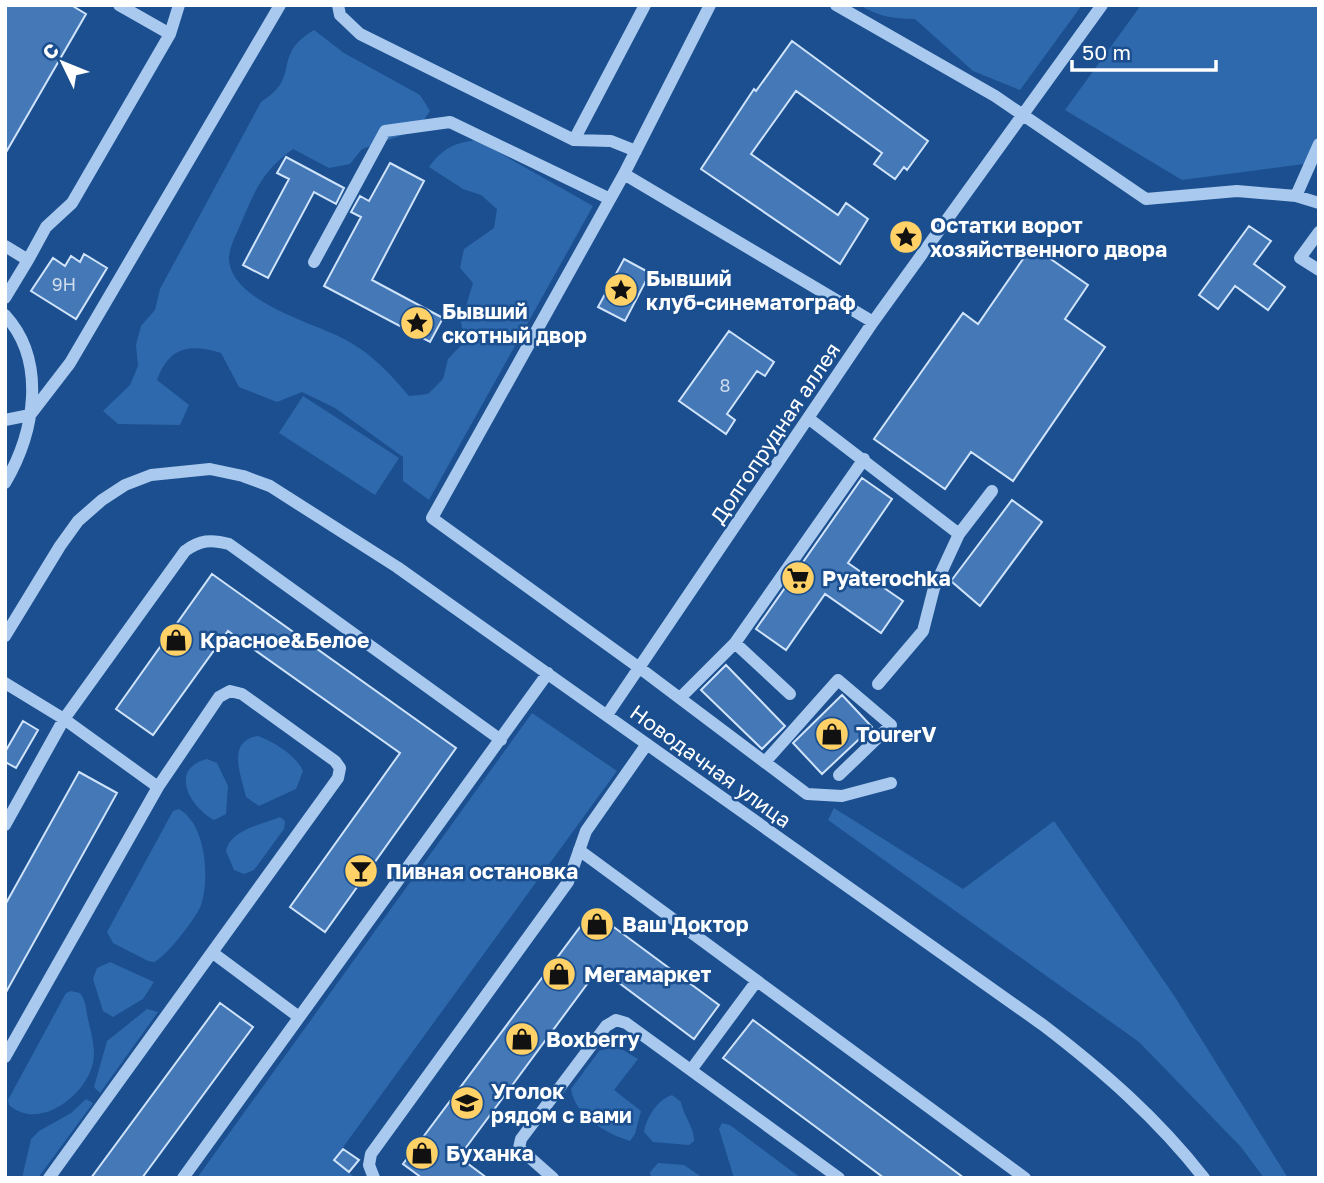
<svg xmlns="http://www.w3.org/2000/svg" width="1324" height="1183" font-family="'Golos Text',sans-serif">
  <rect width="100%" height="100%" fill="#1b4f8f"/>
  <path fill="#2e69ad" d="M859 5H1082L1020 90 973 71 915 19C893 19 878 16 859 5Z
    M1141 5H1319V162L1182 180 1065 110Z
    M314 30 344 53 420 95 430 111 417 130 362 149 350 164 329 168 293 149C263 171 256 188 242 221 238 231 230 245 229 257 228 299 307 321 336 335 367 349 388 371 409 396L428 394 443 379 448 359 464 342 461 322 473 283 460 268 464 249 494 228 497 209 481 195 463 189 429 167C443 148 454 143 477 140L593 206 429 500 403 481V457L335 408 302 392 277 402 239 387 221 353C189 343 169 347 157 380L189 405 180 425 118 424 103 411 130 385 138 366 136 345 141 326 155 310 160 289 261 102C303 76 270 56 314 30Z
    M303 396 399 458 375 495 279 433Z
    M532 713 617 771 333 1161 356 1178H197Z
    M258 736C273 741 297 756 303 771L296 789 259 806 246 797C241 775 226 741 258 736Z
    M207 759 217 763 228 786 226 814 214 820C190 807 168 769 207 759Z
    M834 808 963 889 1054 821 1175 997 1288 1178H1264L1241 1147 1139 1042 828 820Z
    M179 809C206 824 210 878 201 905 197 917 166 957 154 962L148 961 113 943 107 932 173 811Z
    M280 817 285 821 284 829 254 870 244 874 234 870 226 851C231 829 261 825 280 817Z
    M110 962 154 982 143 999 113 1017 103 1011 93 979 97 968Z
    M71 991 80 993C86 1000 86 1010 88 1019 91 1033 96 1048 93 1063 86 1095 39 1132 9 1105L8 1100 66 993Z
    M147 1009 158 1012 100 1093 94 1087 107 1041Z
    M615 1045 638 1059 614 1090 641 1111 635 1134 630 1141C607 1134 575 1116 571 1089L599 1051Z
    M672 1095 681 1102C683 1115 695 1129 694 1141L689 1145 653 1142 644 1132C646 1118 658 1099 672 1095Z
    M86 1099 93 1103 38 1178H22L31 1139 39 1131 71 1113Z
    M722 1123 730 1125 801 1178H734L719 1129Z
    M658 1163 684 1165 703 1178H651L650 1172Z"/>
  <path fill="#4478b7" stroke="#cfe3fa" stroke-width="2" d="M5 5H71L86 14 5 154Z
    M792 41 928 141 907 170 904 167 895 179 874 164 882 153 796 91 751 154 838 215 846 203 868 219 840 264 701 169 754 89 756 91Z
    M286 157 344 188 336 204 314 192 268 278 243 265 289 179 277 173Z
    M390 163 424 181 372 280 443 318 430 342 324 286 361 217 351 212 360 196 369 201Z
    M1249 226 1271 241 1254 264 1285 287 1268 310 1235 286 1218 309 1199 295Z
    M1032 246 1088 285 1065 319 1105 347 1013 481 971 452 945 489 874 439 963 313 978 324Z
    M84 254 107 268 76 319 31 291 53 258 65 266 71 256 80 262Z
    M624 259 650 273 625 321 598 307Z
    M729 331 774 362 765 376 757 371 727 414 735 420 726 434 679 401Z
    M862 478 892 499 848 563 903 601 881 633 825 594 786 650 756 629Z
    M1012 500 1042 522 980 606 951 581Z
    M212 574 456 748 325 932 290 907 400 753 228 631 153 735 116 709Z
    M726 665 785 726 762 749 701 690Z
    M842 695 872 727 822 774 793 743Z
    M23 721 38 730 16 768 5 762V752Z
    M79 772 117 793 5 994V905Z
    M592 911 719 1005 694 1039 599 968 459 1157 487 1178H422L403 1164Z
    M220 1003 253 1027 142 1178H91Z
    M753 1020 964 1178H884L824 1133 723 1058Z
    M343 1149 359 1160 349 1172 334 1160Z"/>
  <g fill="none" stroke-linecap="round" stroke-linejoin="round">
    <path stroke="#a9c9ee" stroke-width="12" d="M119 5 170 34
      M338 5 340 15 360 34 574 140 611 141 636 151
      M710 5 624 174 432 518 641 669 807 794 842 796 891 783
      M836 5 995 96 1146 199 1237 191 1296 196 1319 203
      M574 140 645 5
      M624 174 873 322
      M1296 196 1319 144
      M1319 232 1300 258 1319 270
      M5 246 28 260 5 298
      M28 260 46 227 72 203 170 34 179 5
      M314 262 385 131 450 122 610 199
      M5 315C47 361 35 432 5 483
      M808 418 959 534 934 588 923 631 878 684
      M5 420 30 415 70 363 280 5
      M959 534 992 491
      M5 636 60 546 78 521 102 500 125 485 151 475 210 469 243 476 270 486 397 567 1043 1025C1103 1071 1157 1118 1204 1178
      M735 643 790 694
      M5 683 64 719 158 787
      M680 698 735 643 864 459
      M607 715 873 322 1102 5
      M765 762 838 680 891 725 839 775
      M5 825 64 719 185 551C200 540 211 539 229 544L501 740
      M579 850 1025 1178
      M213 953 299 1017
      M5 1057 158 787 219 697 230 691 242 694 335 761 340 768 338 778 49 1178
      M691 1070 756 982
      M183 1178 548 673
      M374 1178 369 1165 371 1154 568 882 586 831 647 744
      M553 1178 519 1148 521 1139 606 1026 616 1020 626 1023 839 1178"/>
  </g>
  <defs>
    <g id="sight-disc" transform="scale(1.75)"><circle r="9.5" fill="#ffd166" stroke="#1b4f8f"/><path d="M0-6L1.8-2.2L6-1.7L2.9 1.2L3.7 5.4L0 3.3L-3.7 5.4L-2.9 1.2L-6-1.7L-1.8-2.2Z" fill="#111"/></g>
    <g id="supermarket-disc" transform="scale(1.75)"><circle r="9.5" fill="#ffd166" stroke="#1b4f8f"/><path d="M-6-5.5h2.5l.6 2H6L4.5 2H-2.5L-4.4-4H-6ZM-1.5 3.2a1.3 1.3 0 1 0 .1 0ZM3 3.2a1.3 1.3 0 1 0 .1 0Z" fill="#111"/></g>
    <g id="shop-disc" transform="scale(1.75)"><circle r="9.5" fill="#ffd166" stroke="#1b4f8f"/><path d="M-5-2.5h2.3a2.7 3.5 0 0 1 5.4 0H5L5.5 6h-11ZM-1.5-2.5h3a1.5 2.3 0 0 0-3 0Z" fill="#111"/></g>
    <g id="bar-disc" transform="scale(1.75)"><circle r="9.5" fill="#ffd166" stroke="#1b4f8f"/><path d="M-6-5H6L.8 .8V4.5H3.5V6h-7V4.5H-.8V.8Z" fill="#111"/></g>
    <g id="school-disc" transform="scale(1.75)"><circle r="9.5" fill="#ffd166" stroke="#1b4f8f"/><path d="M0-5L7-2L0 1L-7-2ZM-4 1L0 2.5L4 1V4Q0 6-4 4Z" fill="#111"/></g>
  </defs>
  <g fill-rule="evenodd">
    <use href="#sight-disc" x="906" y="237"/>
    <use href="#sight-disc" x="621" y="290"/>
    <use href="#sight-disc" x="417" y="323"/>
    <use href="#supermarket-disc" x="798" y="578"/>
    <use href="#shop-disc" x="176" y="640"/>
    <use href="#shop-disc" x="832" y="734"/>
    <use href="#bar-disc" x="361" y="871"/>
    <use href="#shop-disc" x="597" y="924"/>
    <use href="#shop-disc" x="559" y="974"/>
    <use href="#shop-disc" x="522" y="1039"/>
    <use href="#school-disc" x="467" y="1103"/>
    <use href="#shop-disc" x="422" y="1153"/>
  </g>
  <g text-anchor="middle" dominant-baseline="central" stroke-width="5" stroke-linejoin="round" paint-order="stroke">
    <g font-size="18" fill="#d0dded">
      <text x="64" y="284">9Н</text>
      <text x="725" y="385">8</text>
    </g>
    <g font-size="21" font-weight="bold" fill="#fff" stroke="#1b4f8f" text-anchor="start">
      <text x="930" y="225">Остатки ворот<tspan x="930" dy="24">хозяйственного двора</tspan></text>
      <text x="646" y="278">Бывший<tspan x="646" dy="24">клуб-синематограф</tspan></text>
      <text x="442" y="311">Бывший<tspan x="442" dy="24">скотный двор</tspan></text>
      <text x="822" y="578">Pyaterochka</text>
      <text x="200" y="640">Красное&amp;Белое</text>
      <text x="856" y="734">TourerV</text>
      <text x="386" y="871">Пивная остановка</text>
      <text x="622" y="924">Ваш Доктор</text>
      <text x="584" y="974">Мегамаркет</text>
      <text x="546" y="1039">Boxberry</text>
      <text x="491" y="1091">Уголок<tspan x="491" dy="24">рядом с вами</tspan></text>
      <text x="446" y="1153">Буханка</text>
    </g>
    <g font-size="21" fill="#fff" stroke="#1b4f8f">
      <text transform="translate(775 433) rotate(-56)">Долгопрудная аллея</text>
      <text transform="translate(711 766) rotate(36)">Новодачная улица</text>
    </g>
  </g>
  <rect width="1324" height="1183" fill="none" stroke="#ffffff" stroke-width="14"/>
  <g transform="translate(63 63) rotate(313)" stroke="#1b4f8f" stroke-width="5" paint-order="stroke">
  <path d="M0-5L12 26L0 18L-12 26Z" fill="#ffffff"/>
  <text y="-10" font-size="19" font-weight="bold" text-anchor="middle" fill="#ffffff">С</text>
  </g>
  <path d="M1072 60v10h144v-10" fill="none" stroke="#ffffff" stroke-width="3.5"/>
  <text x="1082" y="60" font-size="21" fill="#ffffff" stroke="#1b4f8f" stroke-width="5" paint-order="stroke">50 m</text>
</svg>
